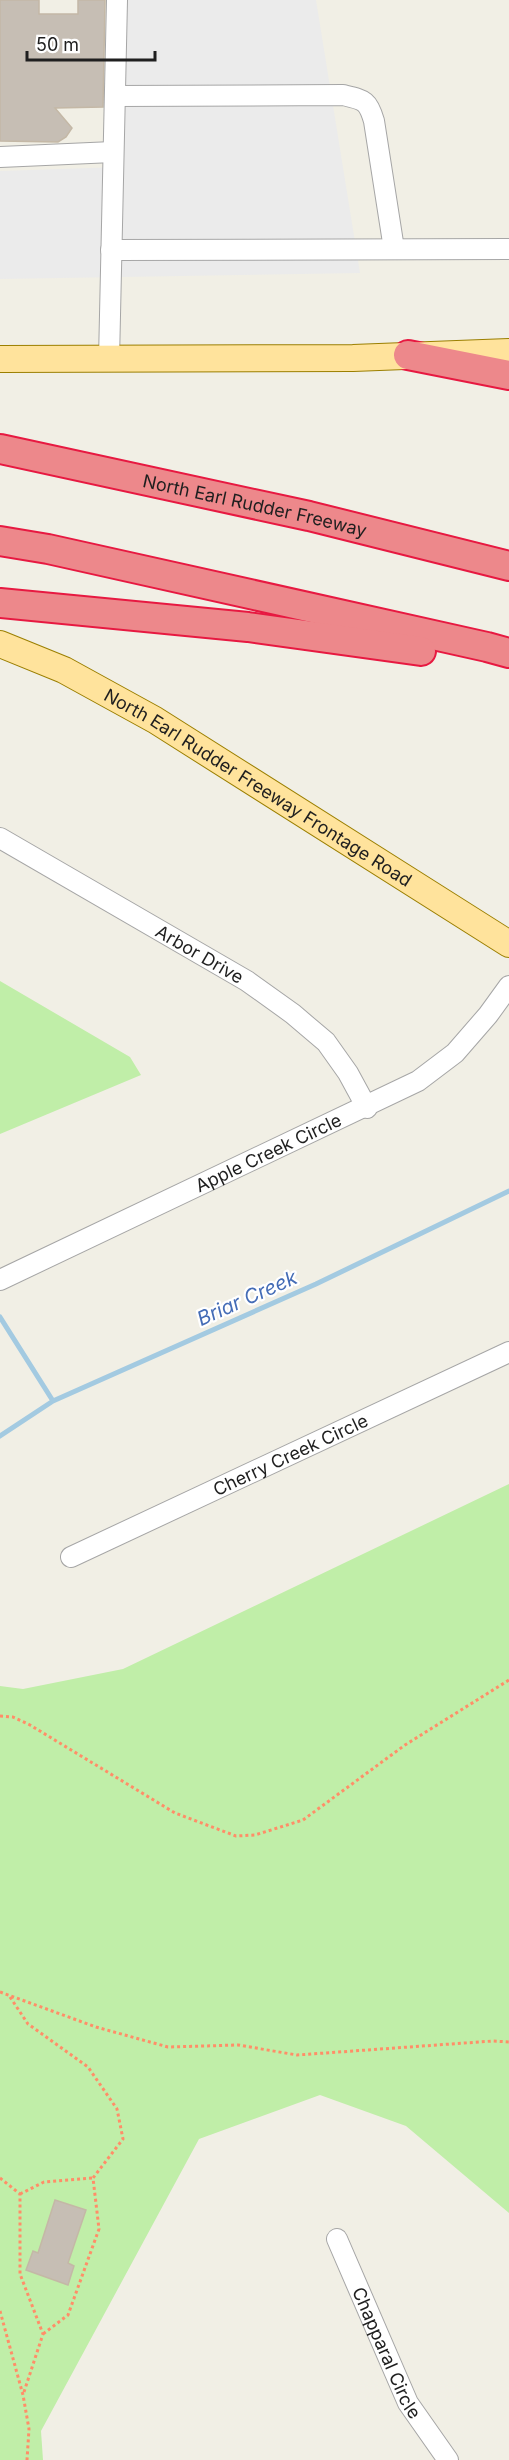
<svg xmlns="http://www.w3.org/2000/svg" width="509" height="2460" font-family="Inter,sans-serif">
  <rect width="100%" height="100%" fill="#f1efe5"/>
  <path fill="#c0eea8" d="M0 981 130 1057 141 1075 0 1134Z
    M509 1484V2213L406 2126 320 2095 199 2139 41 2431 43 2460H0V1686L23 1689 123 1669Z"/>
  <path fill="#ebebeb" d="M126 0H316L360 273 0 279V171L120 167Z"/>
  <g fill="none" stroke-linecap="round" stroke-linejoin="round">
    <path stroke="#a3cae1" stroke-width="5" d="M0 1317 53 1401
      M0 1436 53 1401 316 1284 509 1191"/>
  </g>
  <path fill="#c6beb4" stroke="#c4b8a6" stroke-width="1.5" d="M0 0H39V14H78V0H105L103 107 55 108 72 128 66 137 58 142 0 141Z
    M55 2200 86 2210 68 2263 74 2266 68 2285 26 2270 33 2251 38 2253Z"/>
  <g fill="none" stroke-linecap="round" stroke-linejoin="round">
    <g stroke="#a6a6a6" stroke-width="22">
      <g id="minor">
        <path d="M115 96 343 95C364 100 368 100 374 121L394 249"/>
        <path d="M0 157 113 152"/>
        <path d="M111 250 509 249"/>
        <path d="M109 360 117 0"/>
        <path id="s1" d="M0 838 247 981 293 1014 326 1042 348 1073 367 1108"/>
        <path id="s2" d="M0 1280 418 1081 455 1053 488 1015 509 986"/>
        <path id="s3" d="M71 1557 509 1352"/>
        <path id="s4" d="M337 2239 408 2403 448 2460"/>
      </g>
    </g>
    <g stroke="#9b7f00" stroke-width="28">
      <g id="major">
        <path d="M0 359 353 358 509 352"/>
        <path id="s5" d="M0 644 64 670 155 720 509 944"/>
      </g>
    </g>
    <g stroke="#e71941" stroke-width="32">
      <g id="highway">
        <path d="M408 355 509 375"/>
        <path id="s6" d="M0 449 309 516 509 566"/>
        <path d="M0 541 48 549 487 647 509 653"/>
        <path d="M0 603 248 627 421 651"/>
      </g>
    </g>
    <path stroke="#ff8e68" stroke-width="3" stroke-dasharray="3 3" stroke-linecap="butt" d="M0 1716 13 1717 30 1725 175 1813 236 1836 255 1835 303 1820 405 1745 509 1680
      M0 1992 96 2027 168 2047 238 2045 297 2055 493 2041 509 2042
      M10 1997 28 2024 88 2067 117 2109 123 2139 93 2178 99 2229 68 2315 43 2334
      M0 2178 20 2194V2274L43 2334 23 2395
      M20 2194 44 2182 93 2178
      M0 2311 23 2395 29 2429 27 2460"/>
    <use href="#minor" stroke="#fff" stroke-width="20"/>
    <use href="#major" stroke="#ffe39c" stroke-width="26"/>
    <use href="#highway" stroke="#ed888b" stroke-width="28"/>
  </g>
  <g text-anchor="middle" dominant-baseline="central" stroke-width="4.5" stroke-linejoin="round" paint-order="stroke">
    <g font-size="18" fill="#1f1f1f" stroke="#fff">
      <text stroke="none"><textPath href="#s6" startOffset="261">North Earl Rudder Freeway</textPath></text>
      <text stroke="none"><textPath href="#s5" startOffset="296">North Earl Rudder Freeway Frontage Road</textPath></text>
      <text stroke="none"><textPath href="#s1" startOffset="231">Arbor Drive</textPath></text>
      <text stroke="none"><textPath href="#s2" startOffset="297">Apple Creek Circle</textPath></text>
      <text stroke="none"><textPath href="#s3" startOffset="242">Cherry Creek Circle</textPath></text>
      <text stroke="none"><textPath href="#s4" startOffset="124">Chapparal Circle</textPath></text>
    </g>
    <g font-size="20" font-style="italic" fill="#446cb6" stroke="#fff">
      <text transform="translate(247 1298) rotate(-24)">Briar Creek</text>
    </g>
  </g>
  <path d="M27 51v9h128v-9" fill="none" stroke="#1f1f1f" stroke-width="3"/>
  <text x="36" y="51" font-size="18" fill="#1f1f1f" stroke="#ffffff" stroke-width="4.5" paint-order="stroke">50 m</text>
</svg>
